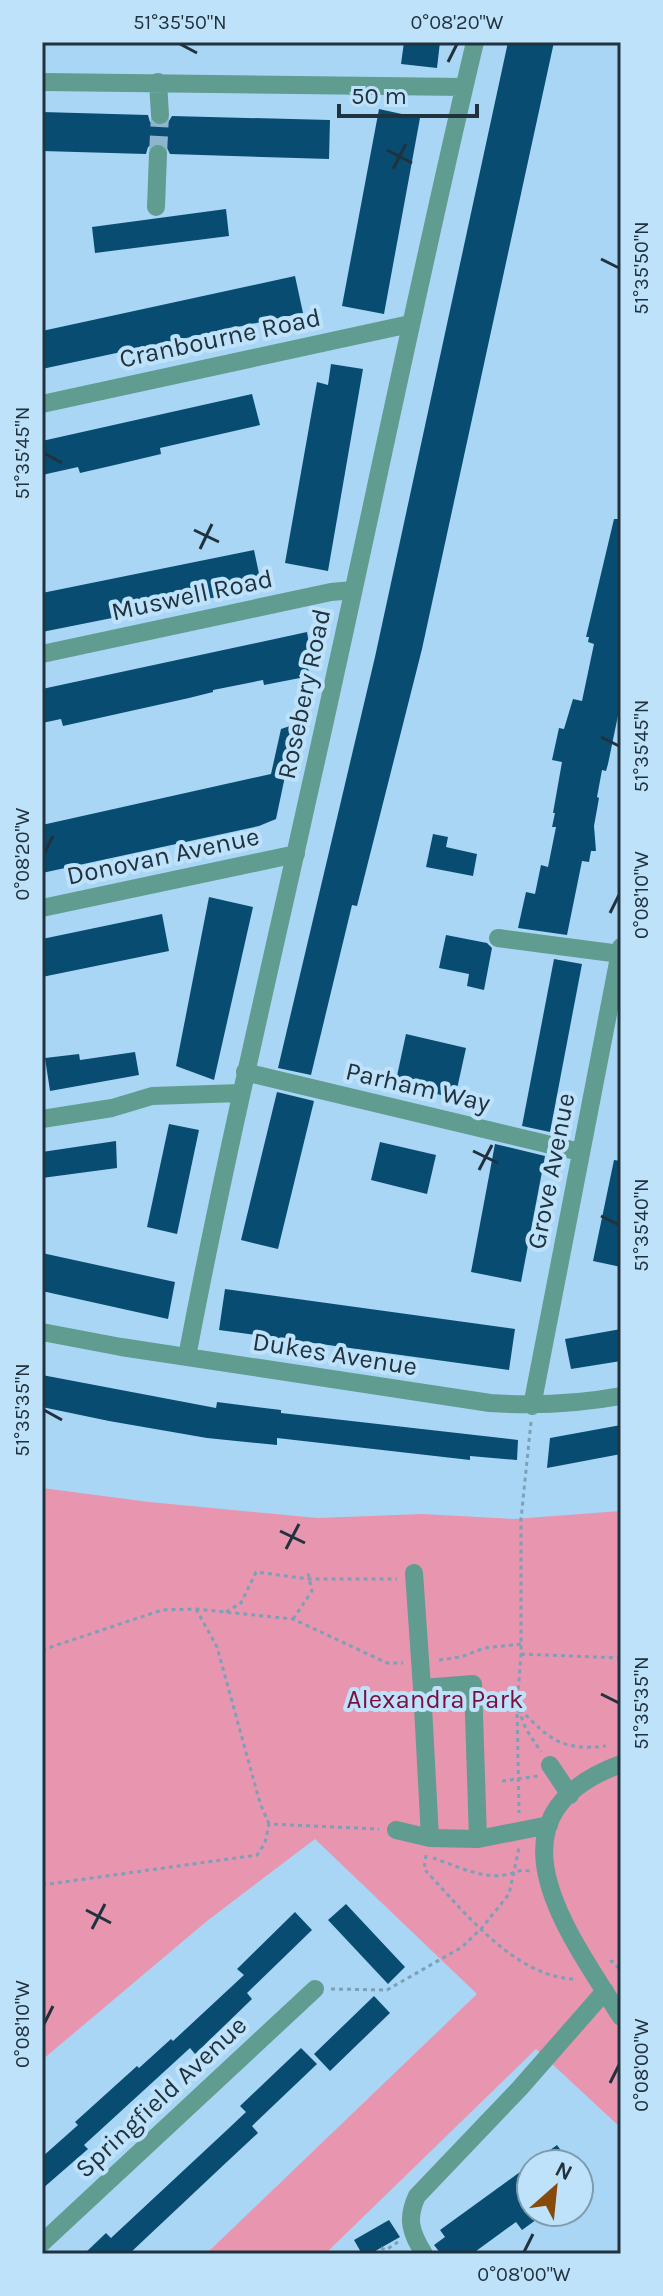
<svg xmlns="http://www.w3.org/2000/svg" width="663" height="2296" font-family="Karla,sans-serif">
  <rect width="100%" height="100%" fill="#aad6f5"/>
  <path fill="#e895af" d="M42 1488 149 1502 318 1518 422 1514 514 1519 621 1511V2128L536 2049 325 2254H206L477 1994 315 1839 207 1921 42 2060Z"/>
  <path fill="#084d71" d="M404 42H440L437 68 401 64Z
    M508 42H554L422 649 357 906 352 905 311 1075 278 1068 375 657Z
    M379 109 420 118 384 314 342 306Z
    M42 112 148 115 150 122 160 127 167 124 172 116 330 120 329 159 170 154 165 144 158 142 148 147 146 154 42 151Z
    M226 209 229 236 95 253 92 227Z
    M295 276 303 313 42 369V331Z
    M331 364 363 369 328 571 285 563 317 382 328 385Z
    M252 394 260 425 160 448 161 454 119 464 80 473 78 467 42 475V441Z
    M614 519H621V701L608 764 606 771 602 770 597 797 599 798 594 826 596 851H591L589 862 582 861 567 935 518 928 526 892 535 894 541 865 548 867 556 827H552L555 813H553L562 762 552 760 559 728 564 729 573 699 582 701 594 644 588 642 589 637H586Z
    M254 550 262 588 42 632V593Z
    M307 632 312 662 307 663 309 673 299 675 300 678 264 685 263 680 213 690V692L189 698 63 726 61 719 42 723V689Z
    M296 724 276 819 259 826 42 873V825L271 774 281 729Z
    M433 834 448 837 446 847 477 854 473 876 426 867Z
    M209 897 253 907 214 1080 176 1066Z
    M162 914 169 951 42 977V939Z
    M446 935 487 943 492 948 484 990 467 986 469 974 439 968Z
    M554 959 582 964 550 1132 522 1126Z
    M406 1034 466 1048 455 1098 395 1085Z
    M135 1052 139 1075 50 1091 45 1058 79 1054 80 1060Z
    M277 1092 314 1101 278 1249 241 1240Z
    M169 1124 199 1130 177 1234 147 1227Z
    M116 1141 117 1168 42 1178V1152Z
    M380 1142 436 1155 427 1194 371 1180Z
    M495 1144 545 1156 521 1282 471 1272Z
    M614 1160 621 1161V1267L593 1261Z
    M42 1253 175 1282 168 1319 42 1291Z
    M225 1289 515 1329 509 1370 219 1330Z
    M621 1329V1361L571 1369 565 1339Z
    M42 1375 216 1408 217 1402 281 1410V1413L518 1440 517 1460 470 1456V1460L277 1438V1445L207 1438 109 1421 42 1407Z
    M621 1425V1454L547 1468 550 1438Z
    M346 1904 405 1967 388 1984 328 1920Z
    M295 1912 312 1930 247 1993 252 1999 195 2054 190 2048 84 2145 88 2149 42 2189V2157L78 2125 75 2122 137 2066 139 2068 171 2039 173 2041 244 1975 237 1969Z
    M374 1996 390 2013 330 2071 314 2054Z
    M301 2048 317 2064 252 2126 258 2133 230 2159 129 2254H84L106 2233 111 2238 228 2129 246 2112 240 2106Z
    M557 2145 571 2164H531Z
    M531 2164V2212H547L522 2230 516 2222 472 2254H441L434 2245 445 2237 440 2230Z
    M389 2220 400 2237 370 2254H362L354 2240Z"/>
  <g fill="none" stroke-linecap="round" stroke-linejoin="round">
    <path stroke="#8eb5d0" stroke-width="18" stroke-dasharray="18 9" stroke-linecap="butt" d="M158 154 160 115"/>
    <path stroke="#7ca0b8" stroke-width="3" stroke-dasharray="4 4" stroke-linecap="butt" d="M531 1422 521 1519V1654L517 1706 526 1729 541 1752
      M196 1609 217 1647 260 1803 269 1824
      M226 1612 241 1603 256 1572 309 1579H397
      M293 1619 312 1591 308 1573
      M42 1650 162 1610 196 1609 293 1619 387 1663H403
      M521 1654 621 1658
      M439 1660 461 1657 484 1648 521 1644
      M517 1706 519 1813
      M520 1709C550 1740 562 1751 606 1746
      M502 1781 538 1776
      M426 1855 424 1869C462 1909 514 1977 574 1979
      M433 1858C454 1865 482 1879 504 1875 516 1873 517 1869 530 1871
      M42 1885 257 1855 265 1843 269 1824 379 1829
      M610 1962 612 1961 621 1971
      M331 1989 387 1990 462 1947 481 1929 509 1894 519 1848
      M381 2248 386 2250 398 2242"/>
    <path stroke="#609c90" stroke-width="18" d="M42 82 464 87
      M158 82 160 115
      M156 207 158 154
      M42 404 410 324
      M42 654 331 592 353 590
      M42 908 296 854
      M498 938 620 954
      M245 1072 580 1152
      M42 1119 112 1108 152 1096 240 1093
      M42 1332 121 1347 490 1403C535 1406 577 1404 621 1396
      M187 1357C223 1166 268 978 310 788 366 540 416 290 475 42
      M532 1406 621 947
      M414 1573 422 1688
      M621 1764C477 1817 570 1935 621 2017
      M550 1765 570 1795
      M396 1830 430 1838 478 1839 549 1825
      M430 1838 422 1688 473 1684 478 1839
      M42 2243 315 1989
      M424 2254C411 2233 406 2219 417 2196L520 2088 605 1991"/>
  </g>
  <path fill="none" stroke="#20323e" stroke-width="3" d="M180 44 197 53M448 62 457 44M387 150 412 163M393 169 406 144M601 259 619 268M44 453 62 463M194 530 219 542M200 549 212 524M601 737 619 746M44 854 53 836M610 913 619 895M473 1151 498 1163M479 1170 492 1145M601 1216 619 1225M44 1410 62 1420M280 1531 305 1543M286 1549 299 1524M601 1694 619 1703M86 1910 111 1923M92 1929 105 1904M44 2024 53 2006M610 2083 619 2065M524 2252 533 2234"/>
  <g text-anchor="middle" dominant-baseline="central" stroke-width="8" stroke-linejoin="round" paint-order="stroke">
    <g font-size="26" fill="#20323e" stroke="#bfe2fb">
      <text transform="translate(220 338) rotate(-12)">Cranbourne Road</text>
      <text transform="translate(192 595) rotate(-12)">Muswell Road</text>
      <text transform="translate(304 694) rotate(-78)">Rosebery Road</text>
      <text transform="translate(163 856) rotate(-12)">Donovan Avenue</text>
      <text transform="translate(418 1087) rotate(13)">Parham Way</text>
      <text transform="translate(551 1171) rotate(-79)">Grove Avenue</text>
      <text transform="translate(335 1354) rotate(9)">Dukes Avenue</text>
      <text transform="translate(161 2097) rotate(-43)">Springfield Avenue</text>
    </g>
    <g font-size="26" fill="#781140" stroke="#bfe2fb">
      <text x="435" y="1699">Alexandra Park</text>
    </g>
  </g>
  <rect width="663" height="2296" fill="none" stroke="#bfe2fb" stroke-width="88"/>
  <g transform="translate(555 2188) rotate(27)"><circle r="38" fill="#bfe2fb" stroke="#7f9caf" stroke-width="2"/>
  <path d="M0-6L14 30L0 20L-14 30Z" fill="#874a08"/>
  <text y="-12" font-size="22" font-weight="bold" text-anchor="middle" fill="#20323e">N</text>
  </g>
  <path d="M339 104v12h138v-12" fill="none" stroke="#20323e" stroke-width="4"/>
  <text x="351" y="104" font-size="24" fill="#20323e" stroke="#bfe2fb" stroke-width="6" paint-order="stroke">50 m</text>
  <rect x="44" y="44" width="575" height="2208" fill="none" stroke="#20323e" stroke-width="3"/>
  <g font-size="20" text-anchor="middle" fill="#20323e">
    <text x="180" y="29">51°35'50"N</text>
    <text x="457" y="29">0°08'20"W</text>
    <text transform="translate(641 268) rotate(-90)" y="7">51°35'50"N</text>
    <text transform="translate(22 453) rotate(-90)" y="7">51°35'45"N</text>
    <text transform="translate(641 746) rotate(-90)" y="7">51°35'45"N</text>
    <text transform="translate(22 854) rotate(-90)" y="7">0°08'20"W</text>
    <text transform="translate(641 895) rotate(-90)" y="7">0°08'10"W</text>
    <text transform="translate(641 1225) rotate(-90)" y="7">51°35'40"N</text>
    <text transform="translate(22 1410) rotate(-90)" y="7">51°35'35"N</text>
    <text transform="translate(641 1703) rotate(-90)" y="7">51°35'35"N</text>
    <text transform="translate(22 2024) rotate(-90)" y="7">0°08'10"W</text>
    <text transform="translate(641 2065) rotate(-90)" y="7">0°08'00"W</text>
    <text x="524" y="2281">0°08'00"W</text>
  </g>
</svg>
